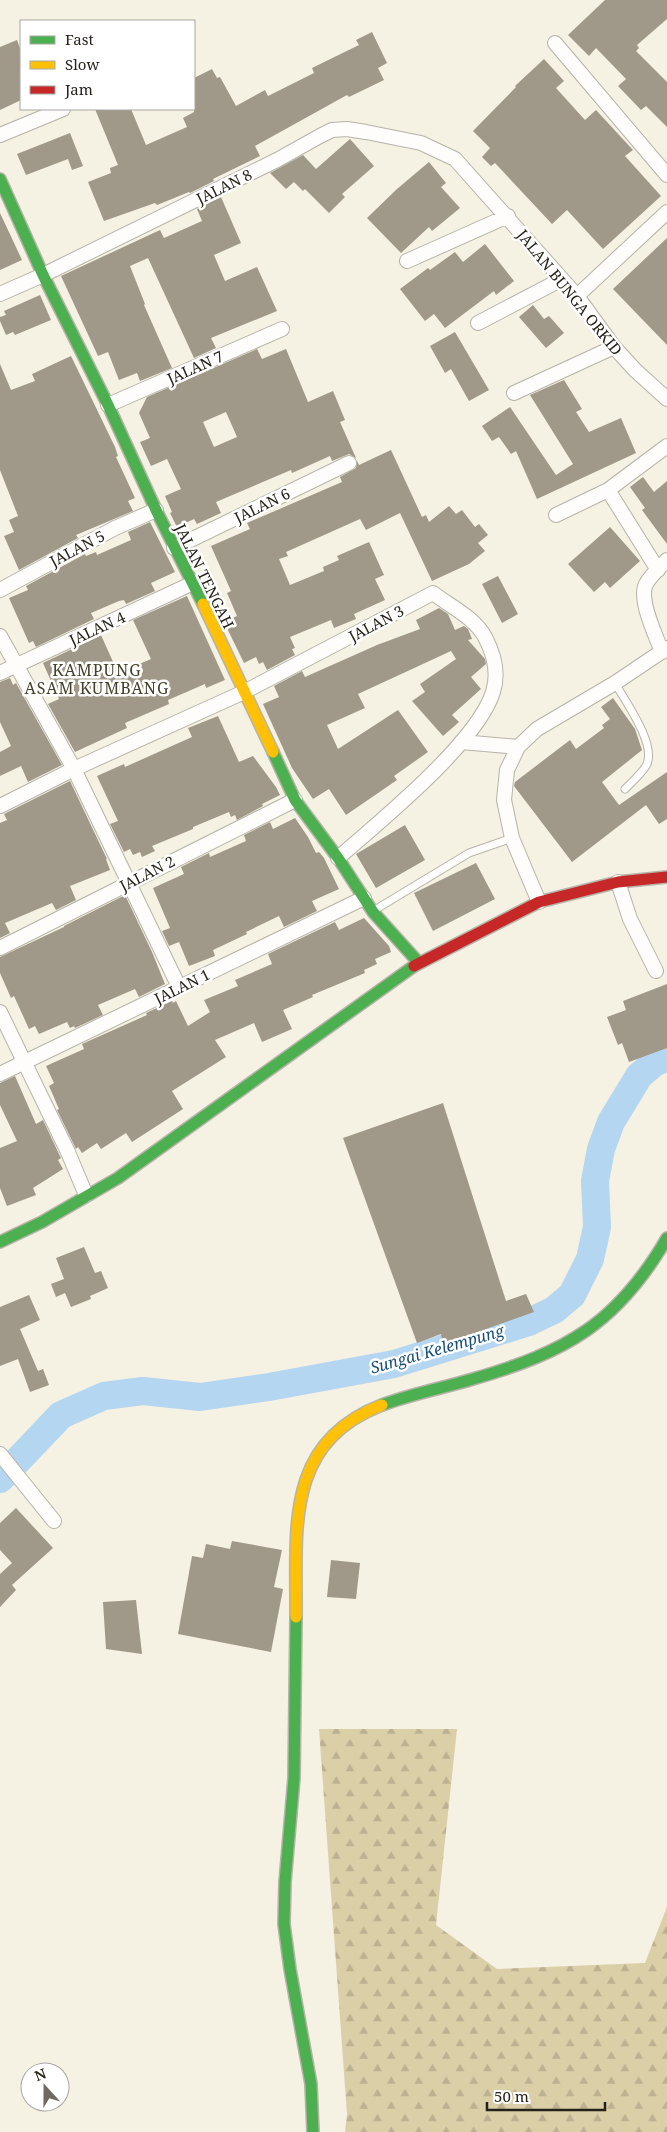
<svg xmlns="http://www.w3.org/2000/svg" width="667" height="2132" font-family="'Noto Serif',serif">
  <defs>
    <pattern id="forest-firs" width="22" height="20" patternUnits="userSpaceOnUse" patternTransform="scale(1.25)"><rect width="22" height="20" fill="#dbcfa8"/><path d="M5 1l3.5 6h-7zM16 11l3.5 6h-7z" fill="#bcb190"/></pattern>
  </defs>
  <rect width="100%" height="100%" fill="#f5f1e3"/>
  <path fill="url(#forest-firs)" d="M319 1729H457L436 1925 497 1969 645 1963 667 1907V2132H345L347 2114Z"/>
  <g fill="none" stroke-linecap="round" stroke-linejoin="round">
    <path stroke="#b5d6f0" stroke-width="28" d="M0 1479 61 1415 104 1396 143 1391 200 1397 269 1387 394 1364 529 1322 554 1310 572 1295 590 1259 597 1227 595 1181 601 1149 611 1122 639 1076 654 1063 667 1057"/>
  </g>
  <path fill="#a09888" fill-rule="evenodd" d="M605 0H667V19L637 45 639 48 636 51 667 82V127L646 106 641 110 618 86 626 79 596 48 589 56 568 35Z
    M372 32 387 63 378 68 384 80 349 97 347 95 255 146 260 156 213 179 214 181 190 193 189 192 157 205 155 203 104 221 88 182 111 173 110 168 118 165 95 109H131L146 145 187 127 183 118 194 112V78L212 69 217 78 220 77 236 106 265 90 268 96 314 73 312 68 359 45 356 40Z
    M17 40 21 51V100L0 110V47Z
    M544 59 564 81 556 88 585 120 596 110 633 150 625 156 661 196 603 249 567 210 552 224 495 163 491 166 482 157 490 148 473 131 516 87 515 86Z
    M70 133 83 166 72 170 68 159 26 175 17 154Z
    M350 139 374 166 342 194 345 197 329 213 305 189 303 191 294 182 286 189 270 173 303 155 316 169Z
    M429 162 446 183 441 187 460 208 432 231 429 227 401 253 367 218 397 189Z
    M221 197 241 243 214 255 225 281 257 267 277 311 211 338 216 348 194 358 148 258 130 266 145 304 144 305 172 368 140 381 137 373 119 380 108 352 98 356 61 276 160 230 164 238 202 221 197 209Z
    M0 213 22 260 0 270Z
    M667 238V345L613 289Z
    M485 244 514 281 496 295 494 291 445 328 434 314 425 321 400 289 428 268 430 270 455 252 463 262Z
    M40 295 51 320 15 335 13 332 6 335 0 321V317L6 315 4 311Z
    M533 305 544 319 549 316 564 333 546 348 519 317Z
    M455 332 489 390 469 401 451 369 445 373 430 346Z
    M257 349 262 359 286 349 308 402 333 391 345 420 340 422 356 458 349 454 332 461 330 456 292 473 291 470 216 502 221 513 197 524 194 519 177 527 170 513 172 512 165 496 181 489 167 459 151 466 140 442 150 438 139 413 147 397ZM226 412 237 437 214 447 203 422Z
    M71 356 115 447 118 456 116 457 135 498 128 501 133 511 76 535 78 538 19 570 4 536 14 532 9 520 18 516 0 470V364L11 390 35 381 32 374Z
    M564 380 582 409 576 412 589 432 621 418 636 453 537 499 516 451 511 454 499 437 492 441 482 426 510 407 556 475 573 464 530 395Z
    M391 450 422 517 426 515 429 522 449 506 456 514 462 510 475 527 479 524 488 535 478 543 485 551 469 564 432 581 400 513 366 530 360 519 286 552 288 556 279 559 290 585 324 571 323 567 339 560 337 556 369 542 384 575 375 579 385 600 354 614 356 619 334 628 331 620 290 637 295 648 292 649 295 655 267 670 263 662 259 664 256 657 244 663 224 622 237 616 227 593 231 591 211 546 250 529 247 523 342 482 340 477 356 468 357 461 359 465Z
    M643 477 654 492 667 481V544L642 510 645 508 630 487Z
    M150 522 175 572 151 583 155 591 126 604 124 600 119 601 91 613 94 619 36 647 33 641 29 643 9 598 28 590 26 586 85 554 86 556 96 552 97 555 131 540 128 532Z
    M610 527 640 561 610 588 605 582 594 592 568 564Z
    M498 576 518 614 502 623 482 584Z
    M187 596 225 680 206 688 205 684 168 700 169 704 125 723 127 728 75 752 48 704 59 699 43 663 101 635 118 673 151 659 133 620Z
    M439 608 448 614 455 630 464 626 468 629 472 639 468 640 485 659 486 664 471 677 481 689 452 715 459 722 443 736 412 701 425 692 420 684 456 659 451 651 358 694 365 708 327 725 338 749 398 710 428 752 394 776 397 780 346 815 329 789 313 799 292 768 263 704 279 697 274 686 302 671 305 677 377 645 420 629 416 620Z
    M10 678 13 685 16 683 62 765 28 782 21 766 0 776V752L11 746 0 722V682Z
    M613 698 635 729 642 750 602 782 619 805 667 772V819L659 824 646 805 572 862 514 786 515 782 570 740 576 749 604 728 602 725 610 719 601 707Z
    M218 716 239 762 253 756 276 787 280 795 262 804 263 806 237 820 235 815 231 817 229 812 193 827V829L152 846 155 851 142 857 140 852 133 855 130 849 124 852 110 824 118 821 97 776 124 764 125 767 192 737 188 728Z
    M70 781 107 859H106L110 870 70 886 76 900 56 910 52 903 5 923 10 933 0 938V823L7 820 4 814Z
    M295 818 308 837 316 853 319 852 324 858 339 889 312 901 317 911 284 927 279 916 246 932 247 934 213 950 215 956 189 966 179 942 169 946 162 931 170 928 153 888 184 874 181 867 209 853 210 857 246 841 244 835 270 822 273 829Z
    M405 825 425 860 376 888 356 854Z
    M476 863 495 899 433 931 414 893Z
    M125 895 152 952 165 984 139 997 135 989 98 1005 103 1015 75 1028 74 1026 70 1028 67 1022 39 1034 35 1026 29 1029 14 996 11 998 0 973V957L64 927V926Z
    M364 918 389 946 391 952 375 959 377 964 364 970 365 973 312 995 313 997 283 1010 292 1029 262 1042 254 1023 215 1040 226 1057 172 1091 183 1109 132 1142 126 1133 101 1149 97 1143 82 1153 78 1147 76 1149 57 1110 59 1109 49 1086 54 1083 46 1066 84 1049 82 1044 147 1015 146 1013 172 1001 173 1003 176 1001 188 1026 210 1012 204 1000 238 986 235 980 272 964 268 954 335 922 339 930Z
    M667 984V1048L629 1062 622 1043 618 1045 607 1017 626 1010 623 1001Z
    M15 1076 36 1124 43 1120 59 1154 61 1158 58 1160 63 1169 33 1188 36 1195 7 1206 0 1188V1148L17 1141 0 1105V1083Z
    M443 1103 506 1301 526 1294 534 1312 443 1344 441 1334 417 1343 343 1138Z
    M84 1247 95 1273 101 1271 108 1288 90 1296 91 1299 71 1307 65 1293 56 1297 51 1284 64 1279 56 1258Z
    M29 1295 40 1320 20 1329 38 1371 43 1369 49 1385 30 1392 18 1359 0 1366V1307Z
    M16 1508 53 1548 12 1585 16 1590 0 1607V1574L12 1563 0 1550V1523Z
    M232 1541 282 1550 274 1587 283 1589 271 1652 178 1634 192 1556 203 1558 206 1544 230 1549Z
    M331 1560 360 1563 356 1599 327 1597Z
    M136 1600 142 1654 106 1649 103 1602Z"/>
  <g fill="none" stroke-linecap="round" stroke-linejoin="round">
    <g stroke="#b6b3a8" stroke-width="9">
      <path id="lane" d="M615 683C625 701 658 746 646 766 641 774 632 782 625 789
        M373 911 469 853 512 838"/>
    </g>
    <g stroke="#b6b3a8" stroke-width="16">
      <path id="street" d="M555 43 667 175
        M0 135 63 109
        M407 261 508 216
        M0 294 43 275 277 160 320 136 332 130 347 129 366 132 421 143 455 159 577 296 614 347 635 370 667 399
        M577 296 667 212
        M478 323 562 279
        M514 393 614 347
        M108 405 282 329
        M608 490 658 570
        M556 515 608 490 667 446
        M174 548 349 463
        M0 590 115 528 156 510
        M0 636 74 769 179 987
        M662 652C656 636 638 599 646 584 651 575 660 567 667 560
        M0 673 193 583
        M461 742 518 747
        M0 806 74 769 244 692 433 593C451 607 474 617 485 637 494 654 499 673 493 692 477 743 380 821 338 858
        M618 882 630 919 656 971
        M539 902 512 838 504 800 507 770 518 747 537 729 615 683 667 648
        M0 948 295 800
        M0 1012 67 1150 86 1195
        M0 1074 364 898
        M0 1454 54 1521"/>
    </g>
    <g stroke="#b6b3a8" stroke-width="14">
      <path id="fast" d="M0 179 43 275 108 405 156 510 203 604
        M273 752 295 800 338 858 373 912 419 963
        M0 1242 42 1222 118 1178 414 966
        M382 1405C411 1394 443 1388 473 1379 566 1352 617 1324 667 1238
        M296 1617 294 1778 285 1882 284 1924 290 1969 311 2084 313 2132"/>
    </g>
    <g stroke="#b6b3a8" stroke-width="14">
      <path id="slow" d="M203 604 273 752
        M296 1617C297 1531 283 1443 382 1405"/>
    </g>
    <g stroke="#b6b3a8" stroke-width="14">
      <path id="jam" d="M414 966 539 902 618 882 667 877"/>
    </g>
    <use href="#lane" stroke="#fefdfb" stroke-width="7"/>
    <use href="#street" stroke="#fefdfb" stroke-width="14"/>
    <use href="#fast" stroke="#4caf50" stroke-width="11"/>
    <use href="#slow" stroke="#ffc107" stroke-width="11"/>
    <use href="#jam" stroke="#c62828" stroke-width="11"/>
  </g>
  <g text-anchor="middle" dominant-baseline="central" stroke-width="5" stroke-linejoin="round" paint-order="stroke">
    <g font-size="15" fill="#252218" stroke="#fff">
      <text transform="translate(224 186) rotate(-26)">JALAN 8</text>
      <text transform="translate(570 292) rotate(51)">JALAN BUNGA ORKID</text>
      <text transform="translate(195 367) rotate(-24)">JALAN 7</text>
      <text transform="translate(262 505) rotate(-26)">JALAN 6</text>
      <text transform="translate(77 548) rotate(-28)">JALAN 5</text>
      <text transform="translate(205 576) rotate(64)">JALAN TENGAH</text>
      <text transform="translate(376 623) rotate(-28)">JALAN 3</text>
      <text transform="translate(97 628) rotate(-25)">JALAN 4</text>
      <text transform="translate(147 873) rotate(-27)">JALAN 2</text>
      <text transform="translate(182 986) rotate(-26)">JALAN 1</text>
    </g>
    <g font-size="16" letter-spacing="1" fill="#46402a" stroke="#fff">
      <text x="97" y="670">KAMPUNG<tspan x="97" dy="18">ASAM KUMBANG</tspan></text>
    </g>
    <g font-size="16" font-style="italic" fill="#184f77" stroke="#fff">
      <text transform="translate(437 1349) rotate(-16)">Sungai Kelempung</text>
    </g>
  </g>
  <rect x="20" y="20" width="175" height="90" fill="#ffffff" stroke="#a8a7a3"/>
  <rect x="30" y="36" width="25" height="8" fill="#4caf50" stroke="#a8a7a3"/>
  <text x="65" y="45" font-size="15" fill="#252218">Fast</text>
  <rect x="30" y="61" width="25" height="8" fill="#ffc107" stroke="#a8a7a3"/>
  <text x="65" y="70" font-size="15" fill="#252218">Slow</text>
  <rect x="30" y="86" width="25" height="8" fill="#c62828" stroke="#a8a7a3"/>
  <text x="65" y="95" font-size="15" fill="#252218">Jam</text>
  <g transform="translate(45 2087) rotate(339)"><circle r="24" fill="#ffffff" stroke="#a8a7a3"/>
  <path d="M0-4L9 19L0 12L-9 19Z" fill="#6e6a5f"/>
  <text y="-8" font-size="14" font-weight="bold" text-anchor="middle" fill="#252218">N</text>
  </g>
  <path d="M487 2102v8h118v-8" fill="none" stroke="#252218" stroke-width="2.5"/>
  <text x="494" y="2102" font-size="15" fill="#252218" stroke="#ffffff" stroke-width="4" paint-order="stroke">50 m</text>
</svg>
